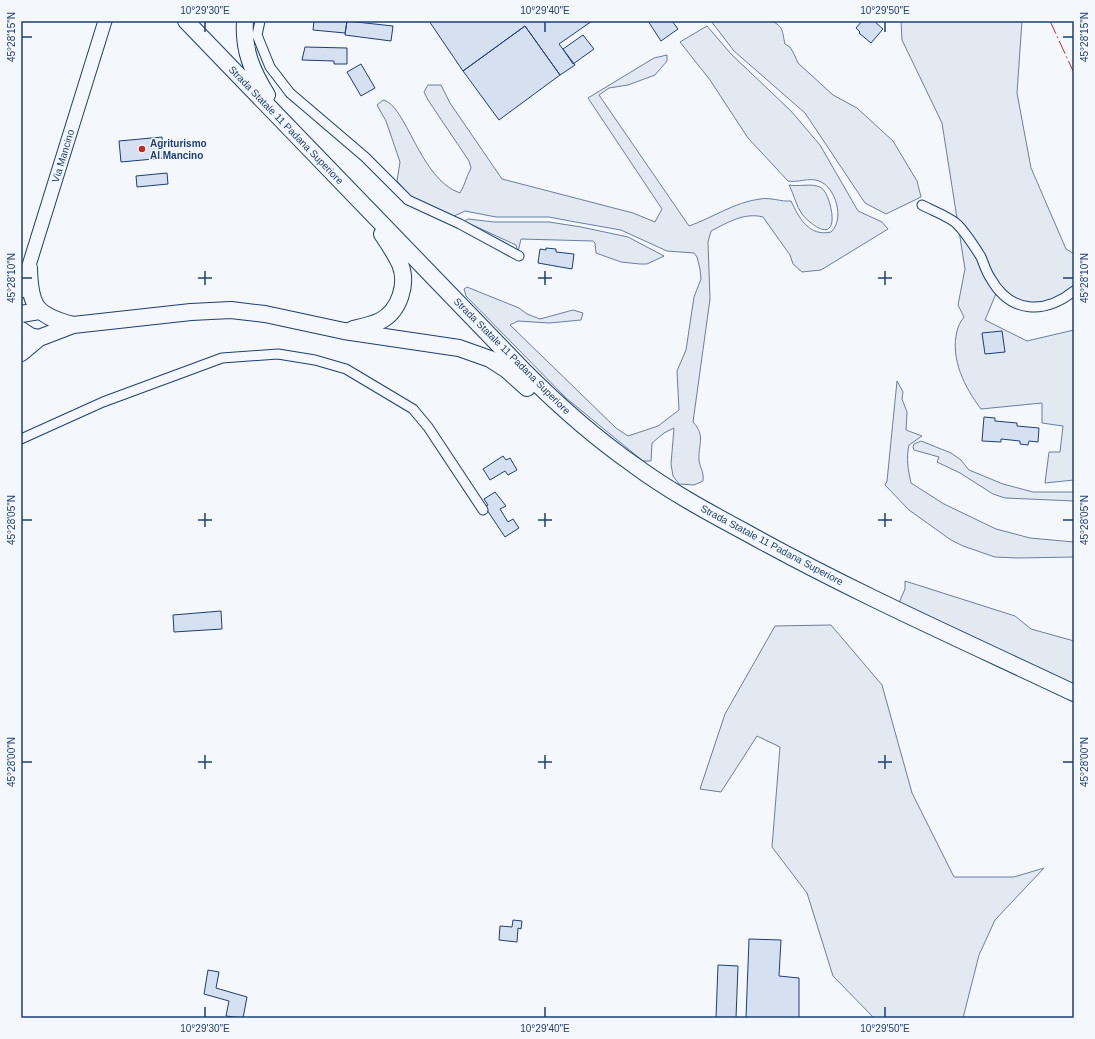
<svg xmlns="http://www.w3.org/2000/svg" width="1095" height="1039" font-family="Helvetica,sans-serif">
  <rect width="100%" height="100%" fill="#f4f7fb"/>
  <path fill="#e3e9f0" stroke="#687fa3" d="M711 21H771C784 26 782 32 785 44L790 47 794 54 798 63 833 95 857 108 893 141 917 181 921 197 886 214 865 203 805 113 734 51Z
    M901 21H1022L1017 93 1031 168 1066 249 1074 254V288C1050 305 1020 313 1000 284L985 320 1027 341 1074 330V480L1045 483 1049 452H1060L1063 426 1042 423V403L981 409C965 388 950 359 957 331 958 326 961 321 964 317L958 305 965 269 942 123 902 40Z
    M707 26 731 54 791 111 820 145 858 211 882 222 888 229 821 270 802 272 793 264 790 255 763 217C744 212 727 223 711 231L708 242 710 299 693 422C706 436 698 444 699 460 700 469 704 470 703 481L694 485 679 484 673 476 671 464 674 428 664 433 652 443 651 461H643L566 398 466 296 464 289 467 287 519 308 527 314 540 319 573 310 583 313 581 320 549 323 518 321 510 325 616 428 628 436 658 426 679 410 677 371 686 350 694 297 701 279 700 269 697 257 694 253 667 251 621 230 570 221 549 217H496L465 211 452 217 412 198 397 181 400 162 386 121 377 105 383 100C406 104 420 180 460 193 465 185 466 177 471 168L469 161 428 100 424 92 428 85H441L450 103 502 179 633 213 655 222 662 209 588 98 654 58 667 55V61L655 75 628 85 609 88 599 95 689 226C712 218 735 202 760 199 771 197 781 202 791 201 799 218 809 237 831 232 845 220 836 187 819 181 809 177 798 183 788 181L748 138 710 80 680 42Z
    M789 185C799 187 811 183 820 187 828 191 833 212 832 221 830 241 807 221 802 214 796 206 794 194 789 185Z
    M468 219 494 222H549L581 227 628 237 664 256 647 264H640L621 262 596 253 595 243 593 241 521 239 518 252 516 245 466 222 465 221Z
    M897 381 903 392 902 399 907 412 906 430 922 436 909 445C906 459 908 469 911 483L944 504 996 529 1030 538 1074 542V557L1018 558 995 557 963 546 951 540 909 510 885 485 887 481Z
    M921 441 951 453 961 460 969 470 1003 484 1033 492H1074V501L1005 498 993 494 960 473 937 462 939 457 914 450 913 447 914 444Z
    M905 581 1015 616 1031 629 1074 641V689L898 605 905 589Z
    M831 625 882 685 912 793 954 877H1014L1044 868 995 920 979 955 963 1018H874L833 976 807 893 772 847 780 747 757 736 721 792 700 789 725 714 775 626Z"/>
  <path fill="#d5e0f0" stroke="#1d3f73" d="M314 21H347L345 33 313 30Z
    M347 21 393 26 391 41 345 35Z
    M429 21H592L559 44 575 65 560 75 525 26 463 71Z
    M648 21H672L678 29 661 41Z
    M862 21H874L883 29 871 43 859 33 860 32 856 28Z
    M525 26 560 75 499 120 463 71Z
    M583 35 594 49 573 64 563 49Z
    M305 47 347 48V64H334V61L302 60Z
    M361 64 375 88 361 96 347 72Z
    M162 137 164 158 121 162 119 141Z
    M167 173 168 184 137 187 136 176Z
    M546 248 556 249V252L574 254 572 269 538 263 540 249 546 250Z
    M1002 331 1005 352 985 354 982 333Z
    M984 417 995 418V421L1017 423V426L1039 428 1038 442 1029 441 1028 445 1020 444V441L1001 439V442L982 441Z
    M503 456 506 460 510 458 517 470 508 475 505 471 490 480 483 469Z
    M495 492 506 506 500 509 508 522 513 519 519 528 505 537 485 507 488 505 484 499Z
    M221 611 222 629 174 632 173 615Z
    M513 920 522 921 521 929 518 928 517 942 499 940 500 926 512 927Z
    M749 939 781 940 779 976 799 978V1018H746Z
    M718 965 738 966 736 1018H716Z
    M208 970 219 972 216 988 247 997 243 1018 226 1016 229 1001 204 994Z"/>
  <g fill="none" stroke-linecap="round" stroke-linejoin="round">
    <g stroke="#1d3f73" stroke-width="11">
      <path id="minor" d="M260 21 257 35 270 67 290 93 365 157 408 200 460 224 519 256
        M922 205C933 211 948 216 957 224 964 231 976 249 981 257 984 264 986 272 991 279 1011 314 1045 314 1074 291
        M21 439 103 402 222 358 278 354 315 360 346 369 413 409 428 427 483 510"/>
    </g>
    <g stroke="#1d3f73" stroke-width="15">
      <path id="secondary" d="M21 291 105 21"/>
    </g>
    <g stroke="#1d3f73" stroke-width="18">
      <path id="trunk" d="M186 21 524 371C558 405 594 437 634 465 669 491 708 512 747 533 853 592 964 641 1074 693
        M245 21C243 50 252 71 267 95
        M29 268C30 306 35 315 73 325
        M21 314 39 311
        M353 329C362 327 372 325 380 321 400 311 408 283 400 264 395 253 388 243 382 234
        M21 330 30 336 39 338
        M21 353 39 338 73 325 191 312 231 310 265 314 344 331 459 348 490 359 507 370 527 388"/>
    </g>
    <use href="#minor" stroke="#f4f7fb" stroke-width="9"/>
    <use href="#secondary" stroke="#f4f7fb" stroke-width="13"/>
    <use href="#trunk" stroke="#f4f7fb" stroke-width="16"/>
    <path stroke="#c62828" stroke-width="1" stroke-dasharray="14 3 2 3" stroke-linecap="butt" d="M1050 21 1074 73"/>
  </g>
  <path fill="none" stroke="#1d3f73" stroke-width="1.5" d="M205 22V32M545 22V32M885 22V32M22 37H32M1063 37H1073M205 271V285M545 271V285M885 271V285M22 278H32M198 278H212M538 278H552M878 278H892M1063 278H1073M205 513V527M545 513V527M885 513V527M22 520H32M198 520H212M538 520H552M878 520H892M1063 520H1073M205 755V769M545 755V769M885 755V769M22 762H32M198 762H212M538 762H552M878 762H892M1063 762H1073M205 1007V1017M545 1007V1017M885 1007V1017"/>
  <circle fill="#c62828" stroke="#f4f7fb" stroke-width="1.5" cx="142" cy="149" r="4"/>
  <g text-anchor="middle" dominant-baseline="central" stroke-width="3" stroke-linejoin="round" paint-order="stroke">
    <g font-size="10" fill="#1d3f73" stroke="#f4f7fb">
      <text transform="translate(286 125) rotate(46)">Strada Statale 11 Padana Superiore</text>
      <text transform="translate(63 156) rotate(-73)">Via Mancino</text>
      <text transform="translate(512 356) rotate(45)">Strada Statale 11 Padana Superiore</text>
      <text transform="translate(772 545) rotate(28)">Strada Statale 11 Padana Superiore</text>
    </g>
    <g font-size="10" font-weight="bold" fill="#1d3f73" stroke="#f4f7fb" text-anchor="start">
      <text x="150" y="143">Agriturismo<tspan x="150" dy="12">Al Mancino</tspan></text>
    </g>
  </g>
  <rect width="1095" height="1039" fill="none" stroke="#f4f7fb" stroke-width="44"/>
  <rect x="22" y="22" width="1051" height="995" fill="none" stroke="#1d3f73" stroke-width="1.5"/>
  <g font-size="10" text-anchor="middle" fill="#1d3f73">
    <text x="205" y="14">10°29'30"E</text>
    <text x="545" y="14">10°29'40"E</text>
    <text x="885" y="14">10°29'50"E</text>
    <text transform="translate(11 37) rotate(-90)" y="4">45°28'15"N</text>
    <text transform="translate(1084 37) rotate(-90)" y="4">45°28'15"N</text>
    <text transform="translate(11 278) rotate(-90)" y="4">45°28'10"N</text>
    <text transform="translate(1084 278) rotate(-90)" y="4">45°28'10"N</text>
    <text transform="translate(11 520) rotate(-90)" y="4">45°28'05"N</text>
    <text transform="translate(1084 520) rotate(-90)" y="4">45°28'05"N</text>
    <text transform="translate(11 762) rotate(-90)" y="4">45°28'00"N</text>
    <text transform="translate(1084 762) rotate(-90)" y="4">45°28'00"N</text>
    <text x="205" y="1032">10°29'30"E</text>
    <text x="545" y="1032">10°29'40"E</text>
    <text x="885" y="1032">10°29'50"E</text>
  </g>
</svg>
